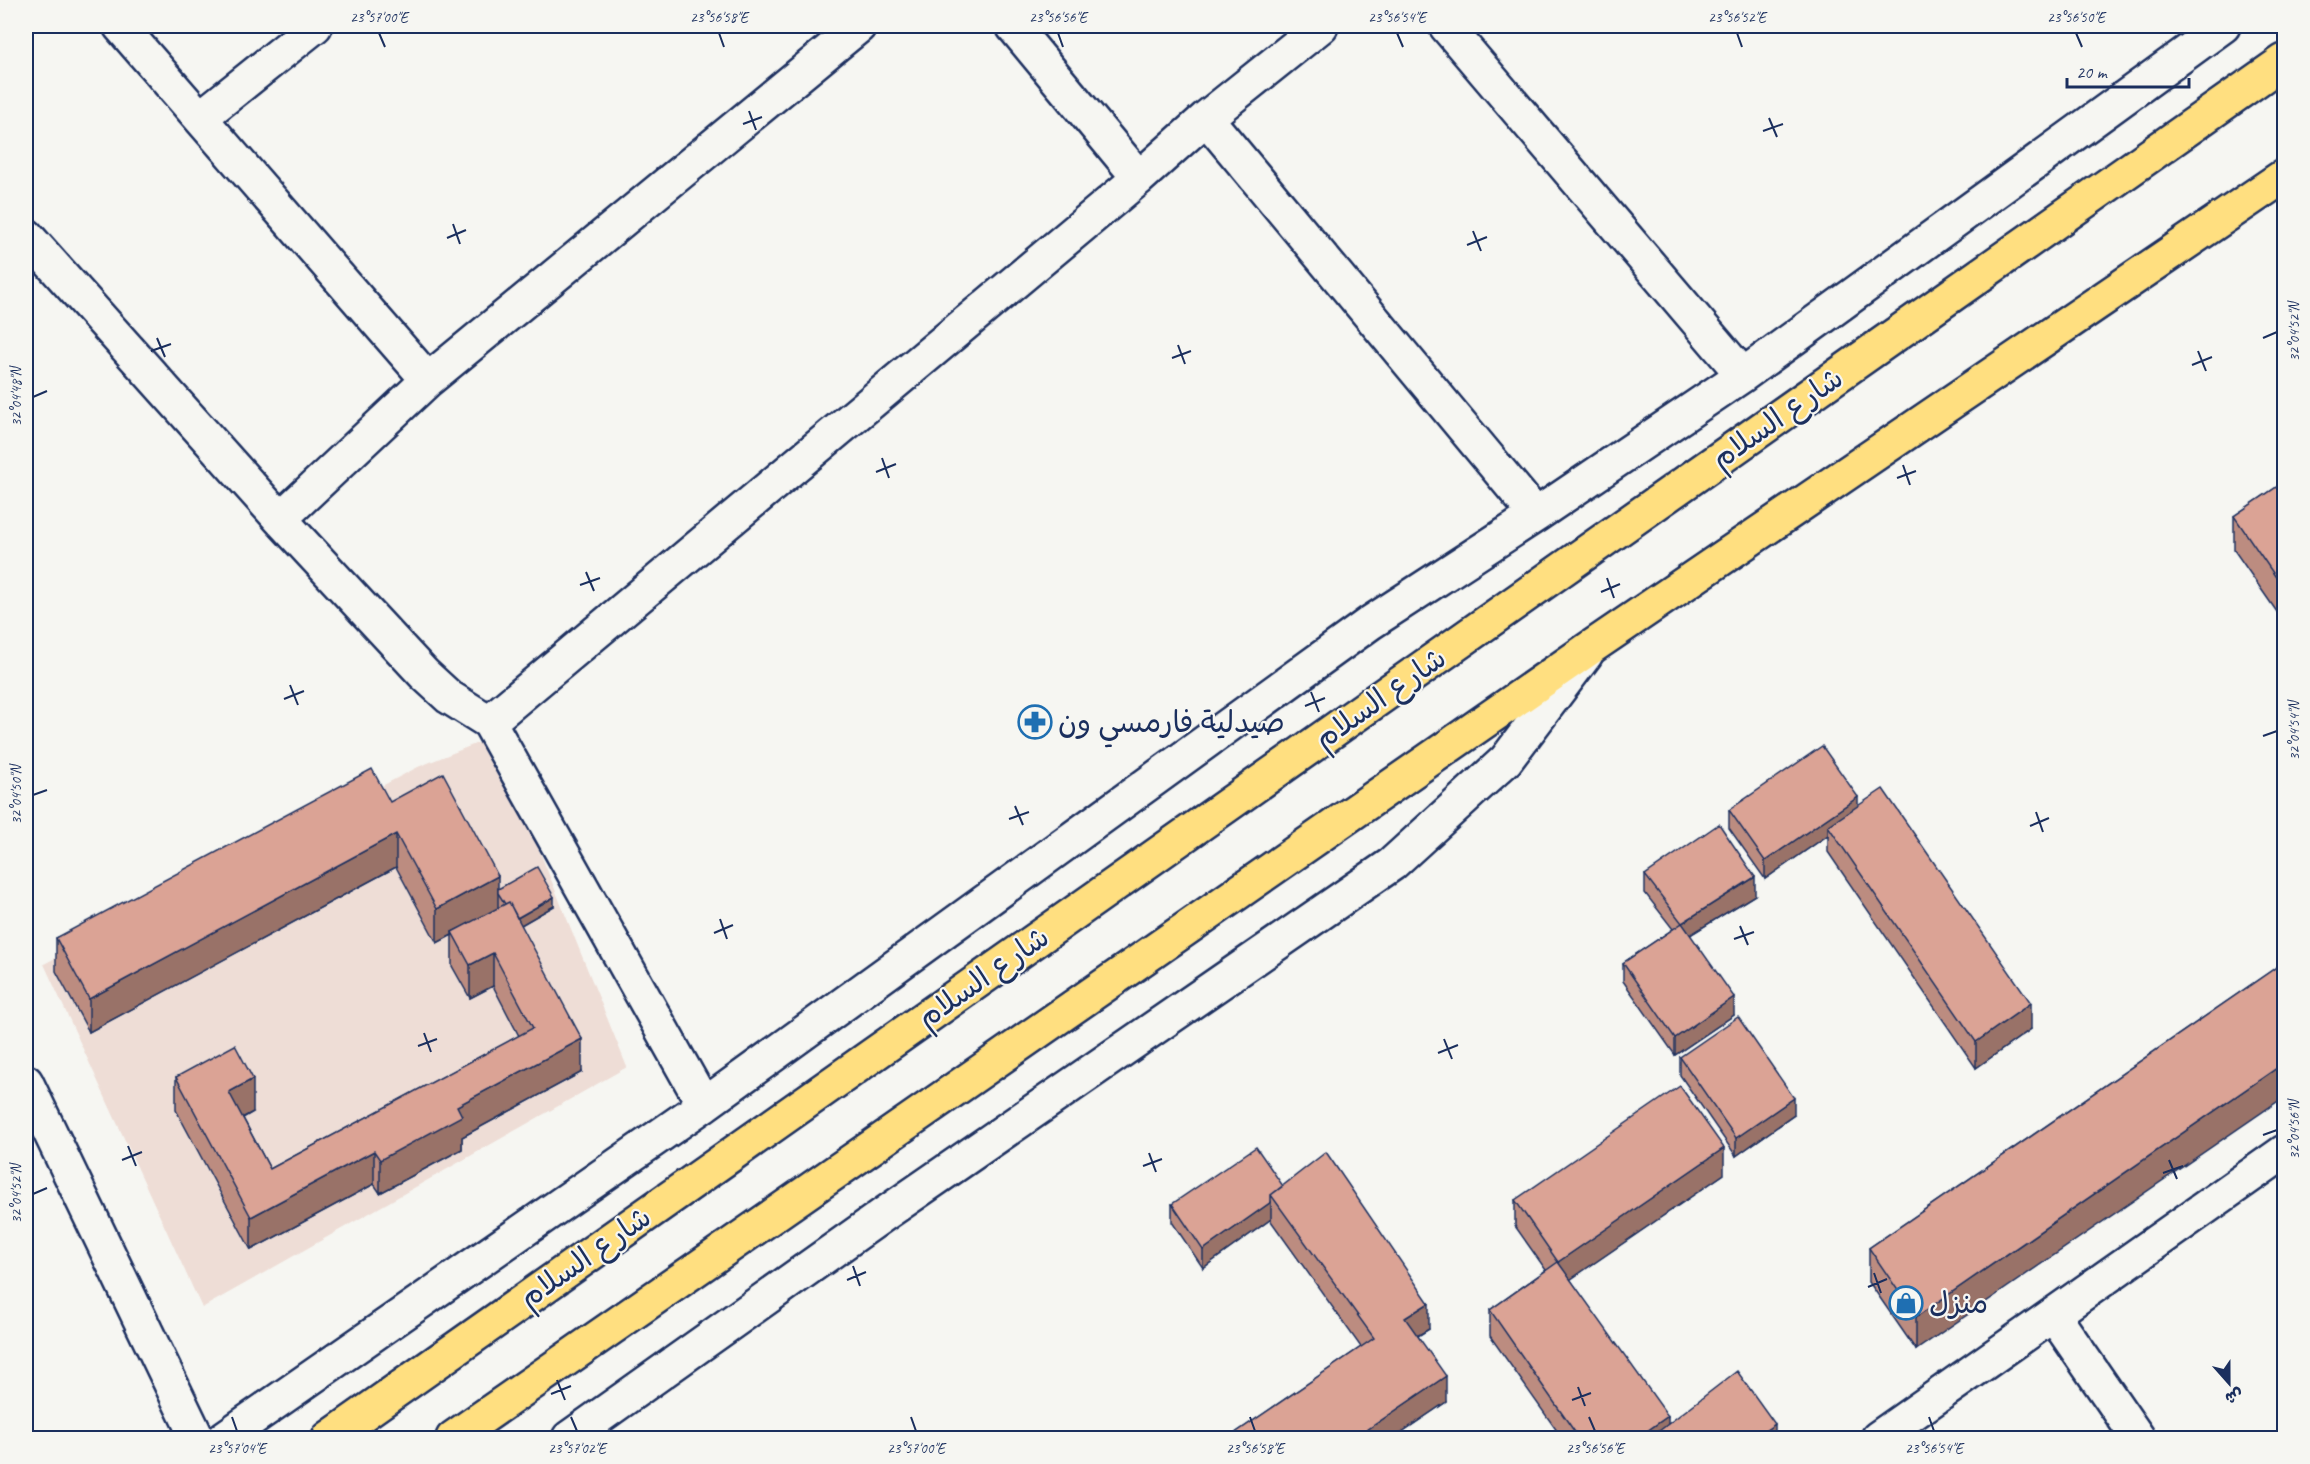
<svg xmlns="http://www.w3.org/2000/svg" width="2310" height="1464" font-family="Caveat,'Playpen Sans Arabic',sans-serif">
  <rect width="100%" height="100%" fill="#f6f6f2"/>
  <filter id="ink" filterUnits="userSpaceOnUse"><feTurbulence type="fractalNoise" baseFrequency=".0167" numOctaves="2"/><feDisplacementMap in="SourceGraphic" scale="12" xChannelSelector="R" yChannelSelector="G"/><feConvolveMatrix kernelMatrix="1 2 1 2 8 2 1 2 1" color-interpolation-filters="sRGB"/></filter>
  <g filter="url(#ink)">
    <path fill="#eeddd6" d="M490 738 496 744 627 1067 202 1308 44 964 418 767Z"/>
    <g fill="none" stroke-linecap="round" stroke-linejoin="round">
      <g stroke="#1b2f5e" stroke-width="38">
        <path id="minor" d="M120 26 428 380
          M1013 26 1139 178
          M1446 26 1743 375
          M200 118 315 26
          M1206 118 1536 515
          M26 235 280 519 424 674 449 697 489 722 704 1105
          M280 519 428 380 859 26
          M489 722 1139 178 1206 118 1321 26
          M26 1082 197 1438
          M2054 1316 2138 1438
          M224 1438 704 1105 1370 623 1536 515 1743 375 2223 26
          M569 1438 883 1215 1392 864 1506 760 1586 654
          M1878 1438 2284 1152"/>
      </g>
      <g stroke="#1b2f5e" stroke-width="38">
        <path id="trunk" d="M329 1438 2284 61
          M453 1438 1590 648 2284 176"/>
      </g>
      <use href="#minor" stroke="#f6f6f2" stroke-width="33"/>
      <use href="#trunk" stroke="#ffdf80" stroke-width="33"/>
    </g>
    <path fill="#bc8c80" stroke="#1b2f5e" stroke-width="1.5" d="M2284 482V622L2234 550V516Z
      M390 802 498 889 554 906 521 925 582 1072 462 1137V1149L380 1193 374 1184 251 1250 176 1110V1077L253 1112 243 1118 270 1169 519 1036 493 986 470 998 452 966V935L437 943 396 867 89 1032 56 971V938Z
      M1858 806 2031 1029 1976 1068 1828 852V835L1765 879 1729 828V810Z
      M1645 875 1755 895 1690 935 1734 1015 1675 1055 1623 981V963L1673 929 1645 893Z
      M2284 962 1916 1350 1869 1282V1248Z
      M1680 1057 1794 1115 1736 1156 1680 1075Z
      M1724 1174 1570 1279 1668 1424 1775 1438H1562L1490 1336V1310L1546 1270 1515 1226V1200Z
      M1283 1186 1429 1329 1418 1336 1446 1402 1393 1438H1228L1361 1347 1271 1221V1219L1203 1268 1172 1222V1204Z"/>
    <path fill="#997268" stroke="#1b2f5e" stroke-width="1.5" d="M1858 797V815L1828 826V835L1765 879V861Z
      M396 834V867L89 1032V999Z
      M498 876V910L452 932V935L437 943V909Z
      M1755 877V895L1682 940V923Z
      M554 897V906L514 929V920Z
      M493 953V986L470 998V965Z
      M1734 997V1015L1675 1055V1038Z
      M2031 1003V1029L1976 1068V1042Z
      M582 1039V1072L462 1137V1149L380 1193V1160L457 1106Z
      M2284 1063V1097L1916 1350V1317Z
      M253 1079V1112L229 1125V1092Z
      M1794 1098V1115L1736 1156V1138Z
      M1724 1148V1174L1558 1288V1262Z
      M374 1151V1184L251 1250V1217Z
      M1271 1202V1219L1203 1268V1250Z
      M1429 1303V1329L1405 1343V1318Z
      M1446 1376V1402L1393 1438H1355Z
      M1668 1416V1438H1637Z
      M1775 1424V1438H1754Z"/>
    <path fill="#dba395" stroke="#1b2f5e" stroke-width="1.5" d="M2284 482V589L2234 516Z
      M1822 746 1858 797 1765 861 1729 810Z
      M372 769 390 802 443 773 498 876 437 909 396 834 89 999 56 938Z
      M1883 789 2031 1003 1976 1042 1828 826Z
      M1719 824 1755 877 1682 923 1734 997 1675 1038 1623 963 1682 923 1645 875Z
      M537 867 554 897 517 918 509 902 505 904 498 893V889Z
      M509 902 582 1039 457 1106 462 1116 380 1160 374 1151 251 1217 176 1077 235 1045 253 1079 229 1092 270 1169 533 1028 493 953 470 965 452 932Z
      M2284 962V1063L1916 1317 1869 1248Z
      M1738 1017 1794 1098 1736 1138 1680 1057Z
      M1680 1086 1724 1148 1558 1262 1515 1200Z
      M1256 1147 1283 1186 1271 1195V1202L1203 1250 1172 1204Z
      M1326 1152 1429 1303 1405 1318 1446 1376 1355 1438H1228L1374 1338 1271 1195Z
      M1558 1262 1668 1416 1637 1438H1579L1490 1310Z
      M1737 1371 1775 1424 1754 1438H1650Z"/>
  </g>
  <path fill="none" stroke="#1b2f5e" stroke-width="2" d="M379 33 385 47M719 33 724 47M1058 33 1063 47M1397 33 1403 47M1737 33 1742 47M2076 33 2082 47M749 111 756 130M1769 118 1777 137M743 124 762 117M1763 131 1783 124M453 224 460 244M1473 231 1481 251M447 238 466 230M1467 245 1487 237M157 338 165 357M2263 338 2277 332M1178 345 1185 364M151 351 171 344M2198 351 2206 371M1172 358 1191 351M2192 365 2212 357M33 397 47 391M882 458 889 478M1903 465 1910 485M876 472 896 464M1897 478 1916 471M586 572 594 591M1607 578 1614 598M580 585 600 578M1601 592 1620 584M290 685 298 705M1311 692 1319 712M284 699 304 691M1305 706 1325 698M2263 736 2277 731M33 795 47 790M1015 806 1023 825M2036 812 2043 832M1009 819 1029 812M2030 826 2049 818M720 919 727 939M1740 926 1748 945M714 933 733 925M1734 939 1754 932M424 1033 431 1052M1444 1039 1452 1059M418 1046 437 1039M1438 1053 1458 1045M2263 1135 2277 1130M128 1146 136 1166M1149 1153 1156 1172M122 1160 142 1152M2169 1160 2177 1179M1143 1166 1162 1159M2163 1173 2183 1166M33 1194 47 1188M853 1266 860 1286M1874 1273 1881 1293M847 1280 866 1272M1868 1287 1887 1279M557 1380 565 1400M1578 1387 1585 1406M551 1394 571 1386M1572 1400 1591 1393M232 1417 237 1431M571 1417 577 1431M911 1417 916 1431M1250 1417 1255 1431M1589 1417 1595 1431M1929 1417 1934 1431"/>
  <defs>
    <g id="pharmacy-ring" transform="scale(1.725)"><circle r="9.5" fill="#f6f6f2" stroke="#1f6fb2" stroke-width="1.5"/><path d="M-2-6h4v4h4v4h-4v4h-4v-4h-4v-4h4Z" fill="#1f6fb2"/></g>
    <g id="shop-ring" transform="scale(1.725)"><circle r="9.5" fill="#f6f6f2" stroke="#1f6fb2" stroke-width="1.5"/><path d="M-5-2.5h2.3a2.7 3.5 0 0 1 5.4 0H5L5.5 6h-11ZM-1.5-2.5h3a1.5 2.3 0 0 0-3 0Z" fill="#1f6fb2"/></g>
  </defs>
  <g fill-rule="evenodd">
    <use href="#pharmacy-ring" x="1035" y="722"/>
    <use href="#shop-ring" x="1906" y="1303"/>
  </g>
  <g text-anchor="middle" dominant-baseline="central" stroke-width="4.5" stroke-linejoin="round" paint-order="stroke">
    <g font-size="30" fill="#1b2f5e" stroke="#f6f6f2">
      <text transform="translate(1777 418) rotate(-35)">شارع السلام</text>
      <text transform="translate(1380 698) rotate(-35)">شارع السلام</text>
      <text transform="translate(983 977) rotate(-35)">شارع السلام</text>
      <text transform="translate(585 1257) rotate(-35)">شارع السلام</text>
    </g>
    <g font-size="30" fill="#1b2f5e" stroke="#f6f6f2" text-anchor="start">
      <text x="1058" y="722">صيدلية فارمسي ون</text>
      <text x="1929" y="1303">منزل</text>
    </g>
  </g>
  <rect width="2310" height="1464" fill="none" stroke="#f6f6f2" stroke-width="66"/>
  <g transform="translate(2229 1383) rotate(159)" stroke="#f6f6f2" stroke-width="4.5" paint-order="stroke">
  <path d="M0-4.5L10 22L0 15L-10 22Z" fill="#1b2f5e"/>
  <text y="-9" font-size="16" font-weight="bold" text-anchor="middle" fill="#1b2f5e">ش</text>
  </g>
  <path d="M2067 78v9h122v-9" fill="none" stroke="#1b2f5e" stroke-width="3"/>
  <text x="2076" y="78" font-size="18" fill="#1b2f5e" stroke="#f6f6f2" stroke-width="4.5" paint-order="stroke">20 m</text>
  <rect x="33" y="33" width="2244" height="1398" fill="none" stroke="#1b2f5e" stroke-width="2"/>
  <g font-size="15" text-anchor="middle" fill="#1b2f5e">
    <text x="379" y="22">23°57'00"E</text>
    <text x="719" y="22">23°56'58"E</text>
    <text x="1058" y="22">23°56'56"E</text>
    <text x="1397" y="22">23°56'54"E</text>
    <text x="1737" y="22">23°56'52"E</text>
    <text x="2076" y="22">23°56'50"E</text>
    <text transform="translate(2294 332) rotate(-90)" y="5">32°04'52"N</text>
    <text transform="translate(16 397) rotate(-90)" y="5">32°04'48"N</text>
    <text transform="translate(2294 731) rotate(-90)" y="5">32°04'54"N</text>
    <text transform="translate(16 795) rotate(-90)" y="5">32°04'50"N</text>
    <text transform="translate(2294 1130) rotate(-90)" y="5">32°04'56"N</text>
    <text transform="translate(16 1194) rotate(-90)" y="5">32°04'52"N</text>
    <text x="237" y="1453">23°57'04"E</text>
    <text x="577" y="1453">23°57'02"E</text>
    <text x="916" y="1453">23°57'00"E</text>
    <text x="1255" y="1453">23°56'58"E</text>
    <text x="1595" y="1453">23°56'56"E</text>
    <text x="1934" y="1453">23°56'54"E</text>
  </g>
</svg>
